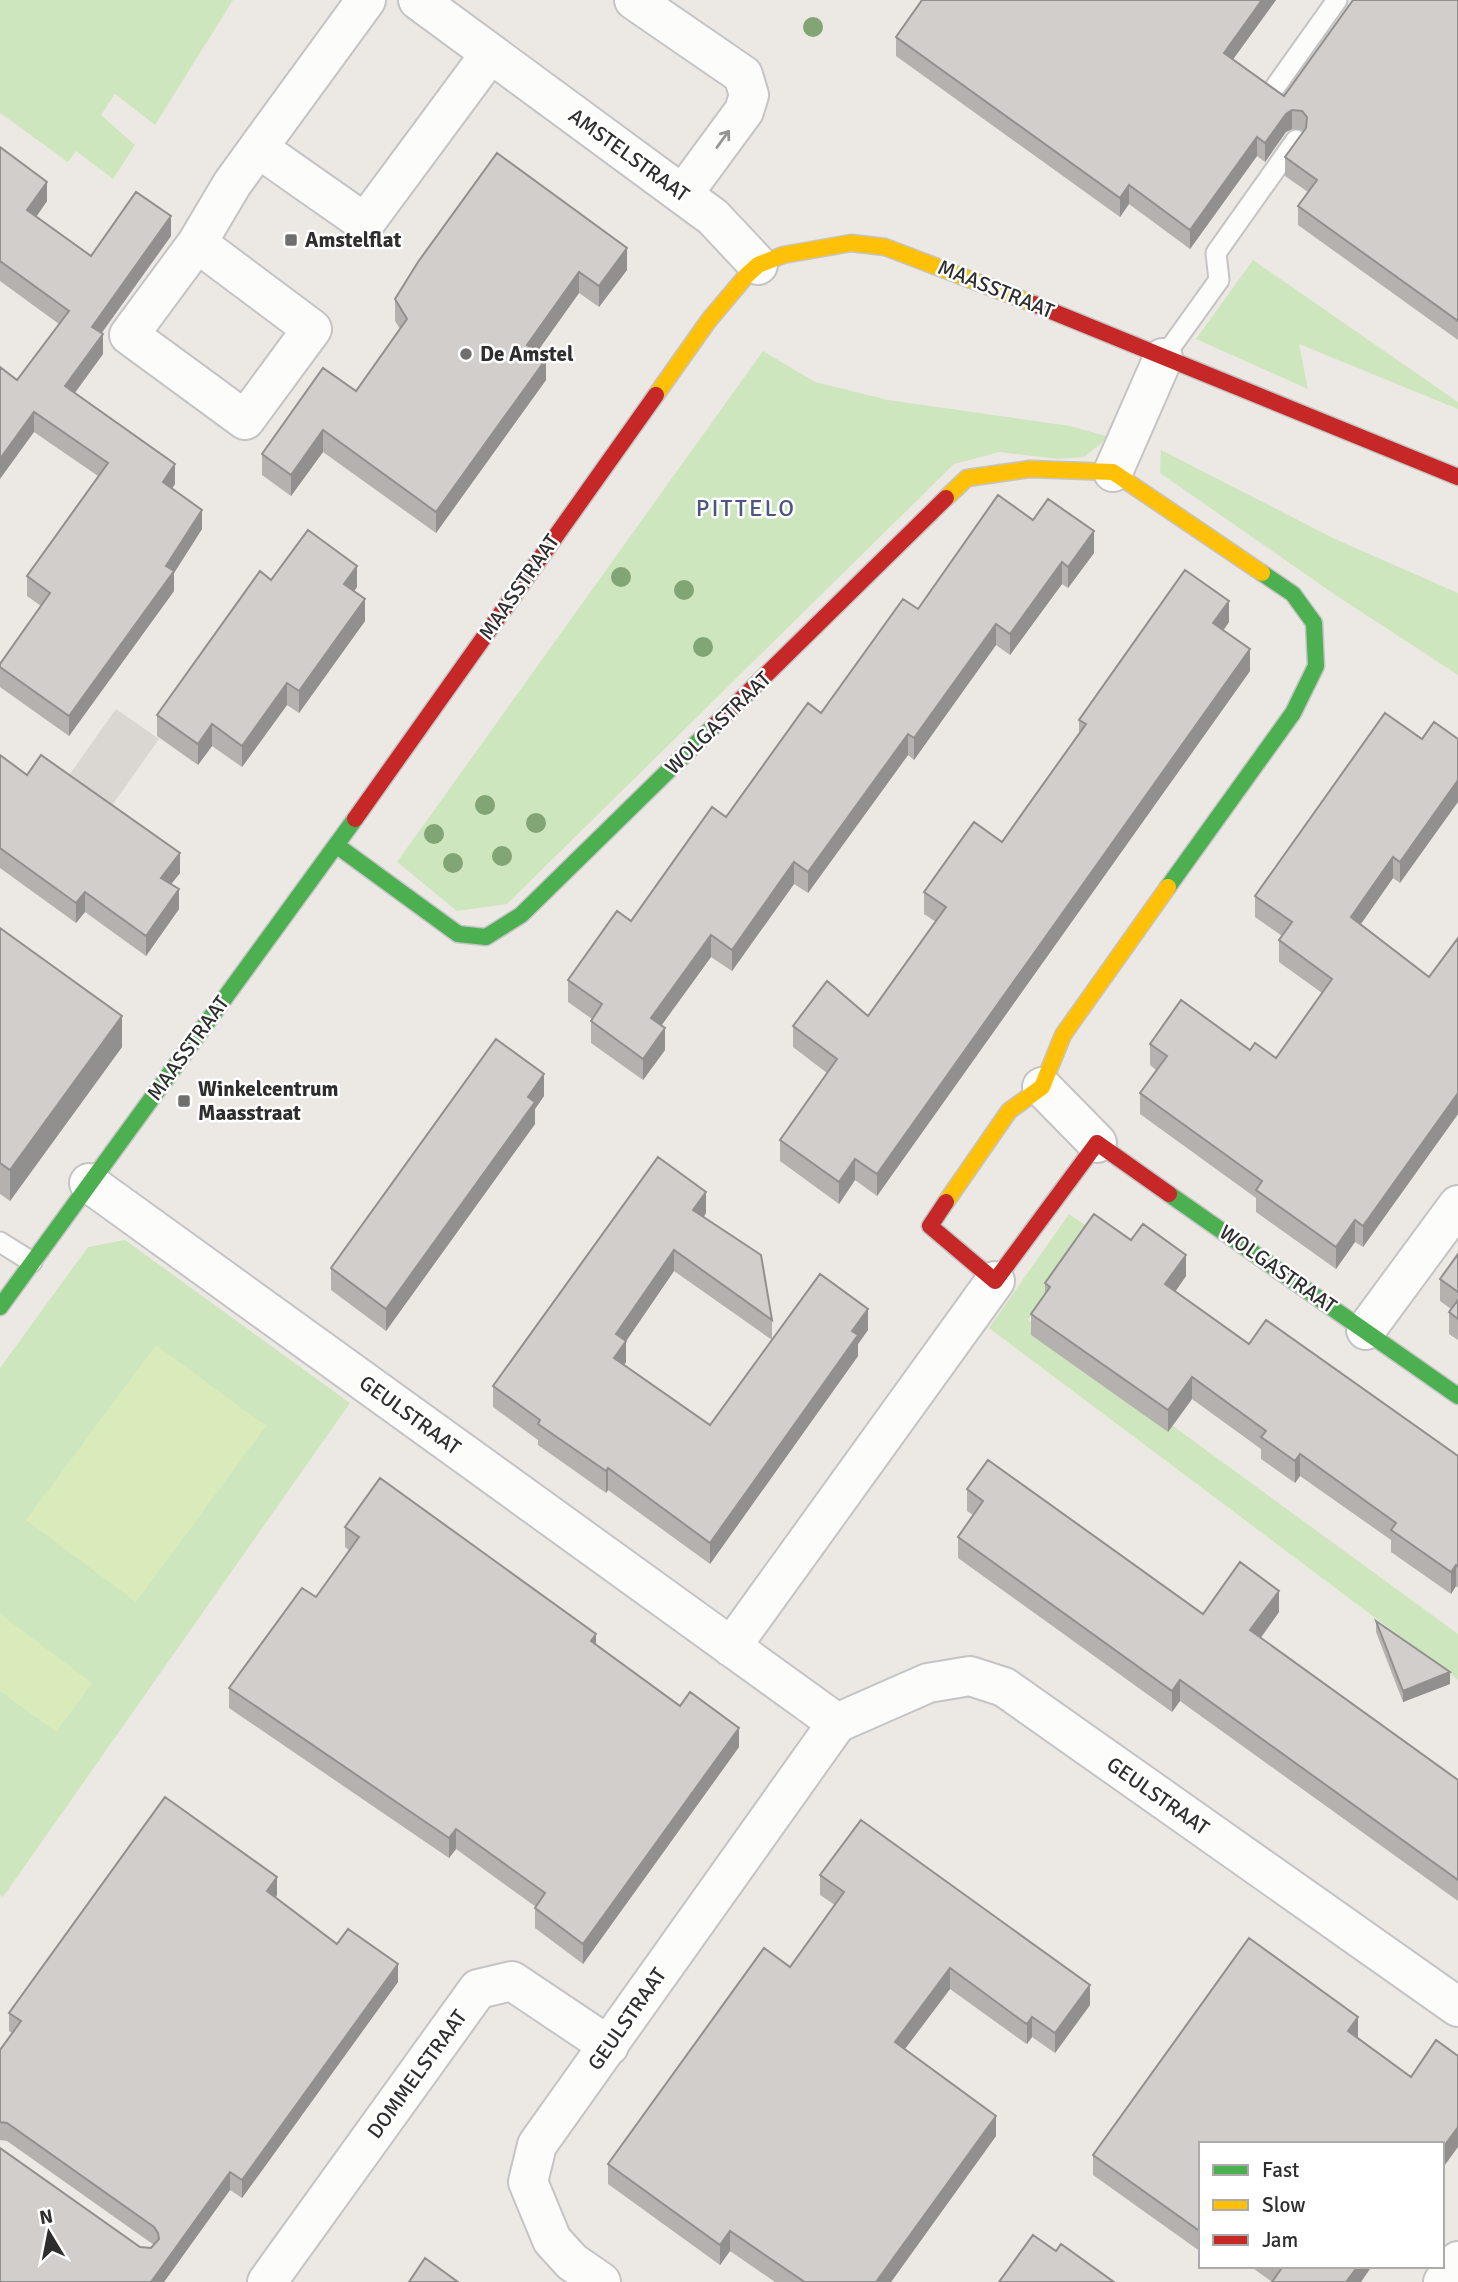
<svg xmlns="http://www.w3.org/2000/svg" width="1458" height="2282" font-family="Signika,sans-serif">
  <rect width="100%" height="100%" fill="#ece8e4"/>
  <path fill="#cee6be" d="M0 0H233L155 125 115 94 101 115 135 145 113 179 76 151 68 162 0 113Z
    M1253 260 1458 402V409L1299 344 1308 389 1196 339Z
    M763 351 815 382 888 400 1070 426 1109 437 1084 457 1058 459 1000 452 954 464 507 904 457 911 397 862Z
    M1161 450 1335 539 1458 593V675L1337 596 1160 473Z
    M1069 1214 1091 1229 1028 1320 1458 1634V1680L989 1328Z
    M125 1240 350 1403 3 1897 0 1895V1368L88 1247Z"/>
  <path fill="#d9eabb" d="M156 1345 266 1426 136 1602 26 1520Z
    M0 1614 92 1683 56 1732 0 1691Z"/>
  <path fill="#dad6d2" d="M116 709 159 739 108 811 65 781Z"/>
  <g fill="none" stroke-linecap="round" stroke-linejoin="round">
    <g stroke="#c5c4c5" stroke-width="23">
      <path id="lane" d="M1273 90 1337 0
        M1163 358 1219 280 1216 253 1296 140
        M0 1242 32 1262"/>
    </g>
    <g stroke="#c5c4c5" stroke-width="42">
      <path id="street" d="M418 0 713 217 758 265
        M634 0 743 75 749 95 744 111 683 194
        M258 148 365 223 490 54
        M197 243 312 329 245 420 129 335 197 243 232 184 258 148 366 0
        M1113 472 1163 358
        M1042 1087 1097 1143
        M89 1183 837 1723 928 1683 970 1676 1004 1687 1458 2007
        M1366 1330 1458 1205
        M731 1647 995 1281
        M267 2282 478 1989 512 1981 609 2046
        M601 2282 572 2262 552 2240 528 2182 537 2145 837 1723
        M1443 2282 1458 2261"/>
    </g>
    <g stroke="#c5c4c5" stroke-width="19">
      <path id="fast" d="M336 845 458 934 486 937 521 915 716 724
        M1168 887 1293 713 1316 666 1314 623 1293 594 1262 573
        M1169 1194 1458 1396
        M0 1307 355 819"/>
    </g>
    <g stroke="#c5c4c5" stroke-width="19">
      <path id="slow" d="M656 395 709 320 747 275 758 265 783 255 851 243 885 247 1034 304
        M946 498 967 478 1030 469 1113 472 1262 573
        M946 1202 1009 1111 1042 1087 1063 1035 1168 887"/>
    </g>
    <g stroke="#c5c4c5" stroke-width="19">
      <path id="jam" d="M1034 304 1458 477
        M716 724 946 498
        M355 819 656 395
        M946 1202 930 1226 995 1281 1097 1143 1169 1194"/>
    </g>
    <use href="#lane" stroke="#fcfcfb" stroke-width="19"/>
    <use href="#street" stroke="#fcfcfb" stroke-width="38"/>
    <use href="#fast" stroke="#4caf50" stroke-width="16"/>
    <use href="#slow" stroke="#ffc107" stroke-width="16"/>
    <use href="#jam" stroke="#c62828" stroke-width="16"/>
  </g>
  <g fill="#82a575">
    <circle cx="813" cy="27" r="10"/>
    <circle cx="621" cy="577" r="10"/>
    <circle cx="684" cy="590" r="10"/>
    <circle cx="703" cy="647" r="10"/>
    <circle cx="485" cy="805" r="10"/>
    <circle cx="536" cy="823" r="10"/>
    <circle cx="434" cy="834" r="10"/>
    <circle cx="502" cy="856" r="10"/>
    <circle cx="453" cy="863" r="10"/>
  </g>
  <path fill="#b4b1af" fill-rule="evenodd" d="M1276 0 1233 59 1284 96 1458 0V340L1298 225V206L1308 192 1285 176V157L1304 131 1302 130 1292 129 1286 132 1265 162 1257 156 1190 249 1129 204 1120 217 896 56V37Z
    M0 147 47 201 36 217 91 256 171 236 102 333 103 354 75 393 175 484 172 488 202 529 174 573V591L69 736 0 687V664L41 606 27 596V576L98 476 34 432 17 380 59 324 0 281Z
    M418 262 627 270 599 307 579 293 537 352 546 380 436 533 323 452 291 496 262 475V454L356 391 400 329 395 321V299Z
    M1033 520 1094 553 1068 588 1062 584 1010 655 996 645 914 760 908 755 808 893 794 884 732 971 711 957 661 1025 665 1050 643 1080 591 1043V1021L592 1019 568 1002V980L631 921 918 609Z
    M271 580 357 587 354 591 365 621 299 713 287 705 242 767 212 746 198 765 157 736V715Z
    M1229 622 1223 631 1250 671 877 1196 855 1180 839 1204 780 1161V1140L827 1073 793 1047V1026L868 1016 936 922 924 914V892L1002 842 1079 734V720Z
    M1422 739 1400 883 1393 878 1361 924 1429 977 1458 938V1114L1363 1247 1355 1242 1336 1269 1256 1212V1198L1140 1114V1093L1156 1070 1150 1065V1044L1250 1050 1276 1058 1322 993 1279 962V940L1282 936 1255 917V896Z
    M0 755 27 775 180 873 171 884 179 909 146 956 85 912 76 923 0 868Z
    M0 928 122 1047 10 1201 0 1194Z
    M544 1096 535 1109V1124L386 1331 331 1290V1268Z
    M706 1213 704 1217 772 1320V1339L868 1330 858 1344V1356L710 1564 608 1490 606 1493 538 1445V1440L493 1407V1386ZM674 1271 772 1340 710 1425 624 1365 626 1362V1341Z
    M1131 1240 1186 1276 1175 1292 1249 1344 1458 1456V1588L1456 1586 1451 1594 1391 1552V1540L1300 1476 1295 1483 1261 1459V1449L1192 1399 1168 1432 1031 1335V1314L1045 1294V1283Z
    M1458 1254V1340L1449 1334V1312L1451 1309 1440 1301V1279Z
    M967 1489 1203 1614 1279 1612 1261 1638 1458 1780V1901L1180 1701 1172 1712 958 1558V1537L973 1515 967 1511Z
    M345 1527 596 1645 739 1747 583 1964 535 1928V1908L536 1907 456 1849 449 1858 229 1708V1688L316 1597 349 1550 345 1547Z
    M1376 1621 1450 1684 1403 1702 1376 1632Z
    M820 1875 1090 2005 1055 2053 1032 2037 1027 2044 1025 2043 950 1989 905 2049 996 2136 891 2282H775L730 2251 720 2265 608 2184V2164L790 1967 835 1905 820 1895Z
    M277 1895 276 1898 337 1944 398 1982 242 2198 230 2190 164 2282 140 2247 151 2248 154 2245 7 2141 0 2140V2050L12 2033 9 2031V2013Z
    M1358 2037 1201 2144V2252L1093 2175V2155Z
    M1250 2266H1372L1272 2282Z"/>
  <path fill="#92908e" d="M1262 0H1276L1224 72V53Z
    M1292 110V129L1286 132 1265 162V143L1286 114Z
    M1257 137V156L1190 249V230Z
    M47 182V201L27 230V210Z
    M1129 185V204L1120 217V198Z
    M171 216V236L92 346V327Z
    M627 248V270L599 307V286Z
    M579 272V293L527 366V345Z
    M103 334V354L65 406V386Z
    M546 359V380L436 533V512Z
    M34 412V432L0 479V459Z
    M323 430V452L291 496V475Z
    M175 464V484L163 502V482Z
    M202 510V529L174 573V591L69 736V716Z
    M1094 531V553L1068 588V567Z
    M1062 562V584L1010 655V634Z
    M357 566V587L344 605V584Z
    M365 599V621L299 713V691Z
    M1229 601V622L1213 645V623Z
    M996 624V645L914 760V738Z
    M1250 649V671L877 1196V1174Z
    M287 683V705L242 767V746Z
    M212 724V746L198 765V744Z
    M908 734V755L808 893V872Z
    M1458 780V802L1400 883V862Z
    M180 853V873L161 897V878Z
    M1393 857V878L1351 938V917Z
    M794 862V884L732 971V950Z
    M179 889V909L146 956V936Z
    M85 892V912L76 923V903Z
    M711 935V957L651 1040V1018Z
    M122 1016V1047L10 1201V1170Z
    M665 1028V1050L643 1080V1059Z
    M544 1074V1096L535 1109V1124L386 1331V1309Z
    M1458 1093V1114L1363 1247V1226Z
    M855 1159V1180L839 1204V1182Z
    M706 1192V1213L693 1231V1210Z
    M1355 1220V1242L1336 1269V1247Z
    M674 1250V1271L618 1353 626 1341V1362L614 1379 616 1334Z
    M1186 1255V1276L1165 1306V1284Z
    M868 1309V1330L858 1344V1356L710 1564V1543L852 1331Z
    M1192 1377V1399L1168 1432V1410Z
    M1300 1454V1476L1295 1483V1461Z
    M608 1468V1490L606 1493V1471Z
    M1456 1565V1586L1451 1594V1572Z
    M1279 1591V1612L1250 1652V1630Z
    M596 1634V1654L591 1641Z
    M1450 1672V1684L1403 1702V1691Z
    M1180 1680V1701L1172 1712V1691Z
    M739 1728V1747L583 1964V1944Z
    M456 1829V1849L449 1858V1838Z
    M277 1877V1895L267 1909V1891Z
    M398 1964V1982L242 2198V2180Z
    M950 1968V1989L895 2062V2042Z
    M1090 1985V2005L1055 2053V2033Z
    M1032 2017V2037L1027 2044V2024Z
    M1358 2017V2037L1348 2052V2031Z
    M996 2116V2136L891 2282H876Z
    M1458 2127V2147L1442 2169V2149Z
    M230 2172V2190L164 2282H151Z
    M730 2231V2251L720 2265V2245Z
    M1358 2266H1372L1361 2282H1346Z"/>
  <path fill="#d1cecb" stroke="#92908e" stroke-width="2" d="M922 0H1262L1224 53 1284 96 1353 0H1458V321L1298 206 1317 180 1285 157 1306 128 1307 117 1302 111 1292 110 1286 114 1265 143 1257 137 1190 230 1129 185 1120 198 896 37Z
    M0 147 47 182 27 210 91 256 136 192 171 216 92 327 103 334 65 386 175 464 163 482 202 510 166 566 174 571 69 716 0 667V664L50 593 27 576 108 463 34 412 0 459V367L17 380 69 311 0 261Z
    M497 153 627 248 599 286 579 272 527 345 546 359 436 512 323 430 291 475 262 454 323 368 356 391 407 319 395 299 418 262Z
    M998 495 1033 520 1048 499 1094 531 1068 567 1062 562 1010 634 996 624 914 738 908 734 808 872 794 862 732 950 711 935 651 1018 665 1028 643 1059 591 1021 602 1004 568 980 617 911 631 921 712 807 726 817 808 703 821 713 903 599 918 609Z
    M308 530 357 566 344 584 365 599 299 691 287 683 242 746 212 724 198 744 157 715 260 571 271 580Z
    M1185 570 1229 601 1213 623 1250 649 877 1174 855 1159 839 1182 780 1140 837 1059 793 1026 827 981 868 1016 946 907 924 892 974 822 1002 842 1086 724 1079 720Z
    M1385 713 1422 739 1434 722 1458 739V780L1400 862 1393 857 1351 917 1429 977 1458 938V1093L1363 1226 1355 1220 1336 1247 1256 1190 1262 1181 1140 1093 1167 1056 1150 1044 1181 1000 1250 1050 1255 1043 1276 1058 1332 979 1279 940 1292 922 1255 896Z
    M0 755 27 775 41 755 180 853 161 878 179 889 146 936 85 892 76 903 0 848Z
    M0 928 122 1016 10 1170 0 1163Z
    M496 1039 544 1074 528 1097 535 1102 386 1309 331 1268Z
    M658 1157 706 1192 693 1210 761 1255 772 1320 674 1250 616 1334 626 1341 614 1358 710 1425 820 1274 868 1309 852 1331 858 1335 710 1543 608 1468 606 1471 538 1424 540 1420 493 1386Z
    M1094 1214 1131 1240 1143 1224 1186 1255 1165 1284 1249 1344 1266 1320 1458 1456V1567L1456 1565 1451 1572 1391 1530 1396 1523 1300 1454 1295 1461 1261 1437 1266 1431 1192 1377 1168 1410 1031 1314 1050 1287 1045 1283Z
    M1458 1254V1292L1440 1279Z
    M1458 1300V1319L1449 1312Z
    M988 1460 1203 1614 1240 1562 1279 1591 1250 1630 1458 1780V1880L1180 1680 1172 1691 958 1537 983 1501 967 1489Z
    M380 1478 596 1634 591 1641 680 1706 690 1692 739 1728 583 1944 535 1908 545 1893 456 1829 449 1838 229 1688 302 1588 316 1597 359 1537 345 1527Z
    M1376 1621 1450 1672 1403 1691Z
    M165 1797 277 1877 267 1891 337 1944 348 1929 398 1964 242 2180 230 2172 151 2282H0V2148L140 2247 151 2248 159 2239 158 2233 154 2227 7 2123 0 2122V2050L21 2021 9 2013Z
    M861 1820 1090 1985 1055 2033 1032 2017 1027 2024 1025 2023 950 1968 895 2042 996 2116 876 2282H802L803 2281 730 2231 720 2245 608 2164 764 1948 790 1967 844 1892 820 1875Z
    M1249 1938 1358 2017 1348 2031 1411 2077 1436 2040 1458 2056V2127L1442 2149V2144H1201V2232L1093 2155Z
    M1033 2235 1056 2251 1061 2244 1114 2282H999Z
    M425 2258 458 2282H409Z
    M1278 2266H1358L1346 2282H1272L1281 2269Z"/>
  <defs><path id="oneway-shaft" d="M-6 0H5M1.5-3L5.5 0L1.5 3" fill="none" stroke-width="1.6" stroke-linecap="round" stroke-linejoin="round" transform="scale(1.75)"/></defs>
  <use stroke="#959594" href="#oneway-shaft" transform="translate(723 139) rotate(-54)"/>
  <g fill="#706f6e" stroke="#fff" stroke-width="2.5">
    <rect x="284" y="233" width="14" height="14" rx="3.5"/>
    <circle cx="466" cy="354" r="7"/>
    <rect x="177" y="1094" width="14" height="14" rx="3.5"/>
  </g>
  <g text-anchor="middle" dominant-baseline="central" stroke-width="5" stroke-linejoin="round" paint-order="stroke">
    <g font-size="21" fill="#2e2e2e" stroke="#fff">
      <text transform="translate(629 155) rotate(36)">AMSTELSTRAAT</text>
      <text transform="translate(996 289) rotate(22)">MAASSTRAAT</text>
      <text transform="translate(519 587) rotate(-55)">MAASSTRAAT</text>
      <text transform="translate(718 723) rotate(-44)">WOLGASTRAAT</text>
      <text transform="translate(188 1048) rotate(-54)">MAASSTRAAT</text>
      <text transform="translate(1278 1269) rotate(35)">WOLGASTRAAT</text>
      <text transform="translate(410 1415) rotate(36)">GEULSTRAAT</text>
      <text transform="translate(1158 1796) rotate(35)">GEULSTRAAT</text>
      <text transform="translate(627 2019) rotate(-55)">GEULSTRAAT</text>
      <text transform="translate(417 2074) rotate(-54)">DOMMELSTRAAT</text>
    </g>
    <g font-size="21" font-weight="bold" fill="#2e2e2e" stroke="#fff" text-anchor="start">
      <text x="305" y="240">Amstelflat</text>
      <text x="480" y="354">De Amstel</text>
      <text x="198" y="1089">Winkelcentrum<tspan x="198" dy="24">Maasstraat</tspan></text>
    </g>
    <g font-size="24" letter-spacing="2" fill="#4d5680" stroke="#fff">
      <text x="746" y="508">PITTELO</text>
    </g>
  </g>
  <rect x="1199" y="2142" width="245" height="126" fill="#ffffff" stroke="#ababab" stroke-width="2"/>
  <rect x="1213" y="2165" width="35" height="10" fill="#4caf50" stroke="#ababab" stroke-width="2"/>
  <text x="1262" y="2177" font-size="21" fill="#2e2e2e">Fast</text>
  <rect x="1213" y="2200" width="35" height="10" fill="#ffc107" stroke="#ababab" stroke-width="2"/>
  <text x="1262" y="2212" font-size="21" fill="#2e2e2e">Slow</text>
  <rect x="1213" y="2235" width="35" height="10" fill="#c62828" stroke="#ababab" stroke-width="2"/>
  <text x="1262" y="2247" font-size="21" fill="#2e2e2e">Jam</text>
  <g transform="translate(49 2233) rotate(350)" stroke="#ffffff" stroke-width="5" paint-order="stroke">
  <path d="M0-5L12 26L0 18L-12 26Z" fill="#2e2e2e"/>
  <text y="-10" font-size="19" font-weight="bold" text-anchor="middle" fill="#2e2e2e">N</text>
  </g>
</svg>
